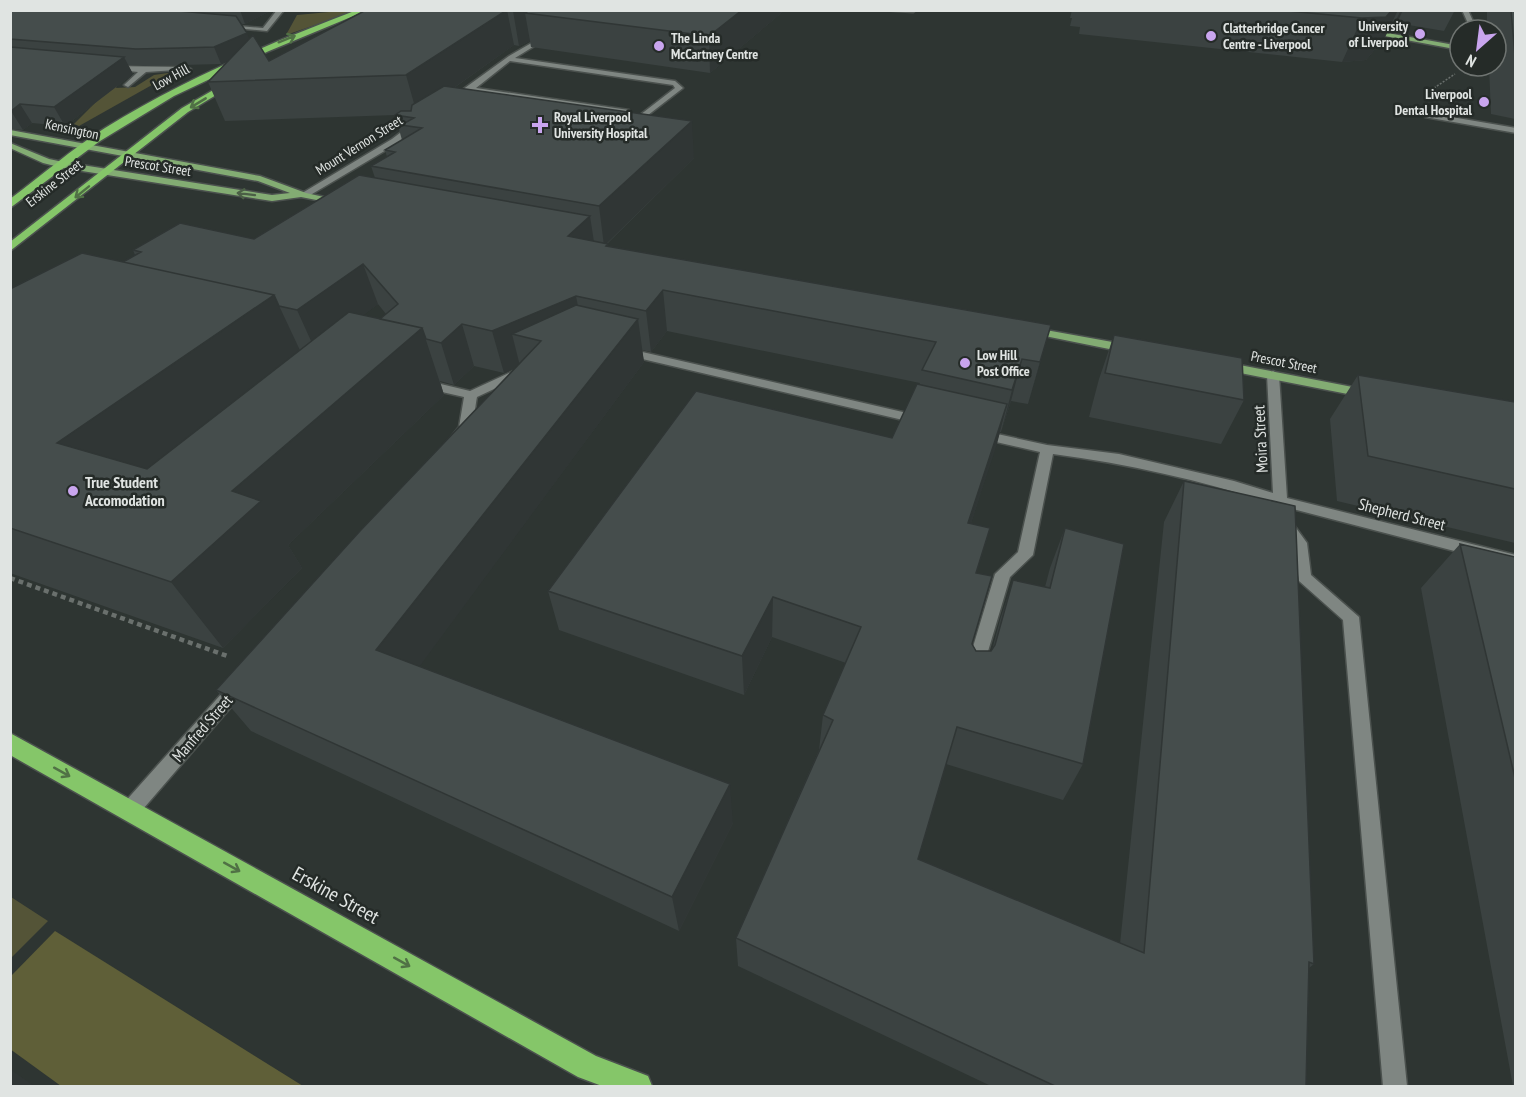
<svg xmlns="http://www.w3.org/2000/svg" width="1526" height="1097" font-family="'PT Sans Narrow',sans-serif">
  <rect width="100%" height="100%" fill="#2e3532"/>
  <path fill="#545437" d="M340 11H349L346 12 350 13 286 35 297 15Z
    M175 72 79 126 74 124 120 78 116 88 135 87 154 75Z
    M11 897 48 921 11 958Z"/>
  <path fill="#5f5f38" d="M55 931 303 1086H61L10 1049 11 976Z"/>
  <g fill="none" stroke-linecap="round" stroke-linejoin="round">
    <g stroke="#4b514e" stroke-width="3">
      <path id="minor" d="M277 10H284L267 31 223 27 226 25 263 28Z
        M882 10H916L913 12Z
        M1462 10H1468L1477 30H1471Z
        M547 34 549 37 515 58 675 81 683 88 630 129H627V125L675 88 673 85 510 61 476 88 629 110 625 112 471 91 457 102H451V98L509 56Z
        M107 66 187 67 191 69 146 72 128 87 124 85 138 72 109 69Z
        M1428 113 1516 128V133L1425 117 1424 115Z
        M413 123 420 125 398 143 307 197 299 195 392 139Z
        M625 348 920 416 926 420 920 424 621 354V350Z
        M522 367 528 371 526 374 477 397C474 411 475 436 458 441L451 437 459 427 464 397 420 387 418 384 424 380 470 391Z
        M1273 371 1279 375 1287 498 1516 555V567L1289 508 1291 521 1307 543 1311 575 1359 617 1407 1086H1383L1343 620 1299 581 1293 544 1277 522 1273 504C1201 480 1128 464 1053 454L1033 555 1010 577 981 675 975 677 969 675 966 670 995 574 1018 552 1040 452 974 437 972 434 974 431 979 430 1047 445 1119 454 1234 481 1273 493 1267 375Z
        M238 680 244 682 247 687 244 692 137 816 130 819 123 816 120 810 123 804 232 682Z"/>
    </g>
    <g stroke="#4b514e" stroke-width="3">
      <path id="major" d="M1365 29 1460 46V50L1363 32Z
        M10 130 260 176 306 193 347 202 342 205 301 197 272 201 63 168 43 163 10 148V143L49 159 63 162 272 195 290 193 258 181 10 135Z
        M1029 327 1129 345 1135 349 1129 353 1025 332 1023 330Z
        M1224 362 1368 390 1374 394 1368 398 1220 369V363Z"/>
    </g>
    <g stroke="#4b514e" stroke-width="3">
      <path id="highway" d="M357 10H368L269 51 174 96 100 141 10 208V199C42 175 72 149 105 128 184 79 270 43 357 10Z
        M229 81 236 83 188 112 10 251V242L182 108Z
        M10 733 596 1056 648 1076 652 1086H602L578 1077 10 755Z"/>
    </g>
    <path stroke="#6a706d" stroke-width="1.5" stroke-dasharray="2 1.5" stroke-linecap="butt" d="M1434 88 1455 74"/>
    <path stroke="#6a706d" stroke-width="4.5" stroke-dasharray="5 4" stroke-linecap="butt" d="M10 578 230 657"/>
    <use href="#minor" fill="#7f8682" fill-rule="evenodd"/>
    <use href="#major" fill="#83ac73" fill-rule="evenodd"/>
    <use href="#highway" fill="#85c669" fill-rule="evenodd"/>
  </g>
  <path fill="#3b4241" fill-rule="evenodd" d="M10 10H272L245 24H241L249 39 269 61 366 10H785L710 73 531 47 530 41 519 46 514 45 454 88 694 158 607 244 608 246 1051 325 1028 404 1011 401 1001 432H1000L971 523 977 573 972 644 976 651H991L992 650 1000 620 1013 580 1045 587 1050 568 1065 528 1083 764 1063 800 946 764 918 859 1120 944 1164 522 1184 481 1314 964 1309 968 1306 1086H991L738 966 736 938 819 750 823 715 846 663 772 637 744 695 559 630 548 591 892 438 920 383 667 331 651 352 642 350 644 362 419 666 733 823 679 931 251 731 216 690 515 368 504 373 474 366 454 385 440 381 444 395 288 545 302 568 223 648 10 573V289L123 262 135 255 133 250 254 239 375 178 371 166 387 157 385 150 402 140 395 115 225 121 208 82 229 60 221 64 144 66 128 65 133 74 65 126 32 123 23 130 10 129ZM378 304 386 314 380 319 363 315Z
    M1072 10H1455L1444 31 1397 23 1391 30 1389 29 1385 37 1366 60 1342 62 1079 34 1080 27 1070 26 1072 18H1070Z
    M1487 10H1515V119L1491 114 1489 66H1496V30H1487Z
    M1114 335 1244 400 1221 444 1089 417 1099 379Z
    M1358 375 1515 402V543L1337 501 1330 419Z
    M1460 544 1515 557V1086H1513L1421 588Z"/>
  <path fill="#303635" d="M240 10H272L245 24Z
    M507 10 514 45 417 114 406 75Z
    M514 10H579L525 13 530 41 519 46 513 11Z
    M742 10H785L710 73 709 36Z
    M1392 10H1398L1385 37 1366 60 1342 62 1362 18Z
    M1401 10H1403L1397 23 1391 30Z
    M247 33 253 49 221 64 214 47Z
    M124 57 133 74 65 126 54 107Z
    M20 104 32 123 23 130 11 111Z
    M692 121 694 158 604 246 599 206Z
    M590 216 596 255 568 236Z
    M363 264 378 304 316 352 297 310Z
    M663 290 667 331 651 352 646 311Z
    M274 295 305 361 110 511 57 443Z
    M576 296 584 337 541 341 512 334 520 366 504 373 492 331Z
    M638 319 644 362 400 693 376 650Z
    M462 324 474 366 454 385 441 343Z
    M1051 325 1039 367 1028 404 1040 362Z
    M422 328 444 395 288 545 302 568 223 648 171 582 232 491Z
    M1022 359 1011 401 1001 432 1012 390Z
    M1007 404 997 444 958 563 968 523Z
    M773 597 772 637 744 695 742 656Z
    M730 784 733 823 679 931 672 897Z
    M10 1069 34 1086H10Z"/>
  <path fill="#454d4c" stroke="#303635" stroke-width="1.5" d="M10 10H167L236 16 247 33 214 47 180 48 136 49 10 39Z
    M366 10H507L406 75 208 82 253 35 269 61Z
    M530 10H742L709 36 525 13Z
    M1278 10H1392L1386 17 1362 18Z
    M1511 10H1515V56Z
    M10 47 124 57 54 107 20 104 11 111Z
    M444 86 692 121 599 206 371 166 395 152 385 150 422 128 401 125 414 118 395 115 401 111H411L412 105Z
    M359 175 590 216 568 236 608 244 606 246 1051 325 1040 362 1022 359 1012 390 922 370 936 342 663 290 646 311 576 296 492 331 462 324 441 343 426 339 422 328 380 319 398 304 363 264 297 310 279 306 274 295 123 262 141 252 133 250 180 223 254 239Z
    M82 253 274 295 57 443 147 469 349 312 422 328 232 491 261 501 171 582 10 528V289Z
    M576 305 638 319 376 650 730 784 672 897 216 690 360 531 541 341 512 334Z
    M1114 335 1242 358 1244 400 1105 373Z
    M1358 375 1515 402V489L1368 456Z
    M917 384 1007 404 968 523 990 528 976 573 992 576 972 644 976 651H991L995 645 1013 580 1050 588 1065 528 1124 544 1083 764 957 727 918 859 1144 953 1184 481 1295 506 1314 964 1309 962 1306 1086H1055L736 938 833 720 823 715 861 627 773 597 742 656 548 591 696 391 892 438Z
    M1460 544 1515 557V778Z"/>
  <defs><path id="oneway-shaft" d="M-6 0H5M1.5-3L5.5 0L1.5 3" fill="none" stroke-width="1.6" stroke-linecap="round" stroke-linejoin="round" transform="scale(1.5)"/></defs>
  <g stroke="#507145">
    <use href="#oneway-shaft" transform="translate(287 39) rotate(-22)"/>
    <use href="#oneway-shaft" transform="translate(198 103) rotate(149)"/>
    <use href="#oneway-shaft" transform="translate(82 192) rotate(141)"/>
    <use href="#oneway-shaft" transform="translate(62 772) rotate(29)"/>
    <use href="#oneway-shaft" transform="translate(232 867) rotate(29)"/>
    <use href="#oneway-shaft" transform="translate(402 962) rotate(29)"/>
  </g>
  <use stroke="#4b5f46" href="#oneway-shaft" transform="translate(246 194) rotate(-173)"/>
  <g fill="#c9a5ee" stroke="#252b28" stroke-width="2">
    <circle cx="1420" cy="34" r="6"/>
    <circle cx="1211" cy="36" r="6"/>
    <circle cx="659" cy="46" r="6"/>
    <circle cx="1484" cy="102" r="6"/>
    <path d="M537 116h6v6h6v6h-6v6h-6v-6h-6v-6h6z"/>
    <circle cx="965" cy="363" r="6"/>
    <circle cx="73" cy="491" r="6"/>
  </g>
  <g text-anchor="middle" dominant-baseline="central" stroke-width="5" stroke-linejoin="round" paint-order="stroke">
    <g font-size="14" font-weight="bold" fill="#e0e4e2" stroke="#252b28" text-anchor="start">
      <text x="1408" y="26" text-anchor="end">University<tspan x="1408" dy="16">of Liverpool</tspan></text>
      <text x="1223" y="28">Clatterbridge Cancer<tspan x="1223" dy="16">Centre - Liverpool</tspan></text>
      <text x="671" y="38">The Linda<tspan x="671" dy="16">McCartney Centre</tspan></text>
      <text x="1472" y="94" text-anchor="end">Liverpool<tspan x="1472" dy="16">Dental Hospital</tspan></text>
      <text x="554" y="117">Royal Liverpool<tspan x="554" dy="16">University Hospital</tspan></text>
      <text x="977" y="355">Low Hill<tspan x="977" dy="16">Post Office</tspan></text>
    </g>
    <g font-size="14" fill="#e0e4e2" stroke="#252b28">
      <text transform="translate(171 77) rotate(-29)">Low Hill</text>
      <text transform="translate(72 129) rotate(12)">Kensington</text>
      <text transform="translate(359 145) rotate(-32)">Mount Vernon Street</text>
      <text transform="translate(158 166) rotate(9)">Prescot Street</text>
      <text transform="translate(54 183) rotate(-38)">Erskine Street</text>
      <text transform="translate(1284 362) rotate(11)">Prescot Street</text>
    </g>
    <g font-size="16" fill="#e0e4e2" stroke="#252b28">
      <text transform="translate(1260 439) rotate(-93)">Moira Street</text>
      <text transform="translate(1402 514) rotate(14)">Shepherd Street</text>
      <text transform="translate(202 728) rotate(-49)">Manfred Street</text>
    </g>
    <g font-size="16" font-weight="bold" fill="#e0e4e2" stroke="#252b28" text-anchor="start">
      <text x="85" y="482">True Student<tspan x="85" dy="18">Accomodation</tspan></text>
    </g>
    <g font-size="20" fill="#e0e4e2" stroke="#252b28">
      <text transform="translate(336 895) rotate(29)">Erskine Street</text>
    </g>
  </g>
  <rect width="1526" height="1097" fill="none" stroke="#e0e4e2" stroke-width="24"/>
  <g transform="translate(1478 48) rotate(208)"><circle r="28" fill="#252b28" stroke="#707572" stroke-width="1.5"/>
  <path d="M0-4.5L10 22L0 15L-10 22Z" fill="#c9a5ee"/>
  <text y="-9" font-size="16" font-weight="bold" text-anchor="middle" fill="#e0e4e2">N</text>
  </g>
</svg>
